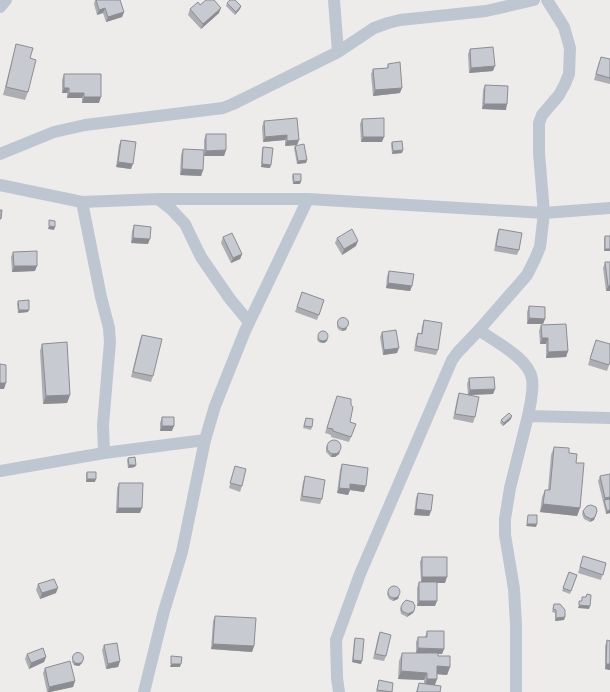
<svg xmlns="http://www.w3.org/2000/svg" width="610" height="692" font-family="'PT Sans',sans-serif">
  <rect width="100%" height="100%" fill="#eeebeb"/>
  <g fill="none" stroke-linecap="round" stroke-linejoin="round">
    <path stroke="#bec6d2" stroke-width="12" d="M334 0 338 52
      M0 7 6 0
      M0 154 54 132 85 125 223 108 233 104 338 52 374 28 388 23 400 20 486 11 534 0
      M0 185 82 202 158 199H308L544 213 610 208
      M158 199 171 209 185 224 201 257 230 299 249 322
      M82 202 101 297 109 328 110 342 103 425 104 453
      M479 330C495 342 529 358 532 379 534 391 530 405 528 416L610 418
      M0 471 104 453 205 440
      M144 692 164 611 182 552 205 440 215 406 245 331 308 199
      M339 692 337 678 336 640 360 574 452 360 458 352 479 330 527 275 535 259 540 247 544 213 539 153V123L542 115 559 95 565 84 569 74 570 48 564 27 547 0
      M516 692V625L514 589 505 535V519L510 488 528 416"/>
  </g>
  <path fill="#acaeb4" d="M95 0H120L124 12 122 17 106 22 103 13 97 15 94 4Z
    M227 3 241 6 240 9 235 15 226 6Z
    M200 5 219 13 201 29 188 15 190 9Z
    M16 44 28 92 25 100 3 95 14 52Z
    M470 49 493 71 469 73 468 54Z
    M610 59V84L594 80 599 62Z
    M388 64 400 93 373 96 371 74 373 69 387 68Z
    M64 74 99 103H82V98H67V93H62V80Z
    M485 85 506 110 482 109 483 90Z
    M362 119 382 142H361L360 124Z
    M264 121 299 140 297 145 285 146V140L263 142 262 127Z
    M206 134 226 150 224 156H204V140Z
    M121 140 131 169 116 167 119 145Z
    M392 142 402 153 392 154 391 144Z
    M295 146 307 160 306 163 297 164 294 148Z
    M263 147 270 168 261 167 262 149Z
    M183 149 203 170 201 176 180 175 181 155Z
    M293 174 301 181 300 184H293L292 177Z
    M134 225 148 244 131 243 132 231Z
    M499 229 519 250 517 255 494 251 497 234Z
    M605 236 610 251H604V238Z
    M223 237 242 254 240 259 231 263 221 243Z
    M337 238 356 246 342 255 335 243Z
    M13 252 35 271 12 272 11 257Z
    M605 262 610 291H606L603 268Z
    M389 271 412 286 410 291 386 288 387 276Z
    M302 292 324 300 317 320 295 312Z
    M18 301 28 312 18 313 17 304Z
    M529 306 545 319 543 324H527V312Z
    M339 319 349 322 346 330 342 331 339 330 337 327Z
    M424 320 438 350 436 355 414 351 416 338 418 333 421 334 422 326Z
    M541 325 568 351 566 357 546 358V344H540L539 331Z
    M319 332 327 341 324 343 319 342 317 340Z
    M382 332 397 353 383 355 380 337Z
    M142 335 153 376 151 382 131 377 140 340Z
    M42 344 70 395 67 403 43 404 40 351Z
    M594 345 609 365 607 371 588 365Z
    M469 378 495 389 493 394 469 395 475 417 473 423 453 419 457 399 459 393 468 395 467 384Z
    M335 401 351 437 349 442 331 437V435L325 433Z
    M162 417 172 431H160V423Z
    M306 418 312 427 311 430 303 428Z
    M511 419 503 426 500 423 501 420Z
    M327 445 340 451 339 454 335 457H331L326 452V448Z
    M554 447 569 453 576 463 580 508 577 516 540 512 542 497 545 490H548L551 455Z
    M128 458 135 467 128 468 127 461Z
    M342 464 364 492 350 490 348 495 337 493 340 470Z
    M235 466 242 486 240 492 229 488Z
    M87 472 95 482H86V474Z
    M305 476 322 499 320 504 300 501 303 482Z
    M600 476 610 513 606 514 598 481Z
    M119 483 140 513H116L117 488Z
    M418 493 431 511 429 516 414 515 416 498Z
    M583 511H597L594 520 590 522 584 519 582 514Z
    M583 556 606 563 601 580 578 573Z
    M422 557 445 583H437L435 606H417V588L419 582H421L420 562Z
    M569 572 577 575 570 594 562 591Z
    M38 584 56 593 40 599 36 590Z
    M388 591 399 596 398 599 393 601 389 599 387 594Z
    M554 604 565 617 564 620 555 621V613L552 612Z
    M401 607 414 611 413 613 407 617 401 614 400 609Z
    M215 616 254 646 252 652 211 649 213 621Z
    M427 631 444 649 442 654H438V656L450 667 447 675 437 674V679L435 685 440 692H416L419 683 424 684V680L398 679 399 661 402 653H416V642L418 637H425Z
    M380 632 386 656 384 661 373 659 378 637Z
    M355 638 361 664 352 662 354 640Z
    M607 640 610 670 605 669V646Z
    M104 645 120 661 118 667 106 669 102 650Z
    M27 654 46 657 44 662 29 669 25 659Z
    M74 654 83 660 82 663 79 666 74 665 72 662Z
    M45 668 75 681 73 687 50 692H47L43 673Z
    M379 680 392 692H376Z"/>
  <path fill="#8c8d92" d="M241 6 240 9 235 15 236 12Z
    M105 8 103 13 97 15 99 10Z
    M221 8 219 13 201 29 203 24Z
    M124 12 122 17 106 22 108 17Z
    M495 66 493 71 469 73 471 68Z
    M64 88H69L67 93H62Z
    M402 88 400 93 373 96 375 90Z
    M69 93H84L82 98H67Z
    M84 97H101L99 103H82Z
    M484 104H507L506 110 482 109Z
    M287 135 285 140 263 142 265 137Z
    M363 137H384L382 142H361Z
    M299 140 297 145 285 146 287 141Z
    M226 150 224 156H204L206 151Z
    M403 150 402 153 392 154 393 151Z
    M307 160 306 163 297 164 298 161Z
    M118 162 133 164 131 169 116 167Z
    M262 164 271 165 270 168 261 167Z
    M182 169 203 170 201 176 180 175Z
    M301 181 300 184H293L294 182Z
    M49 226 55 227 54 230 48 229Z
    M133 238 150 239 148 244 131 243Z
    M358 241 356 246 342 255 344 249Z
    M605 249H610V251H604Z
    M242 254 240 259 231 263 233 258Z
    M14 266H37L35 271 12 272Z
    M388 283 412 286 410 291 386 288Z
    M608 286H610V291H606Z
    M19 310H29L28 312 18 313Z
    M529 318 545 319 543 324H527Z
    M347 327 346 330 342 331 343 328Z
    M328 338 327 341 324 343 319 342 320 340Z
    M542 338H548L546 344H540Z
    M399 348 397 353 383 355 384 350Z
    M568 351 566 357 546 358 548 352Z
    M0 383H6L4 389H0Z
    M495 389 493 394 468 395 470 390Z
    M70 395 67 403 43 404 46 396Z
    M512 416 511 419 503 426 504 423Z
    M162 426H174L172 431H160Z
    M340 451 339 454 335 457H331L332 454Z
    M129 465H136L135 467 128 468Z
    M87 479H96L95 482H86Z
    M350 484 366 486 364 492 350 490 348 495 337 493 339 488Z
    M610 497V501L604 500 605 498Z
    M543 504 580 508 577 516 540 512Z
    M118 508H142L140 513H116Z
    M416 509 431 511 429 516 414 515Z
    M610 510V513L606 514 607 511Z
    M595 517 594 520 590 522 591 519Z
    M527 524H537L536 527 526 526Z
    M422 577H447L445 583H421Z
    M58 588 56 593 40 599 42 593Z
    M399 596 398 599 393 601 394 598Z
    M419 601H437L435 606H417Z
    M579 605 590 606 589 609 578 608Z
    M414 611 413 613 407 617 408 614Z
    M565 617 564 620 555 621 556 618Z
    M213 644 254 646 252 652 211 649Z
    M418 648 444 649 442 654 416 653Z
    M46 657 44 662 29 669 31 663Z
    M83 660 82 663 79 666 74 665 75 662Z
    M353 660 362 661 361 664 352 662Z
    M120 661 118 667 106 669 108 664Z
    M171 664H181L180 667H170Z
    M606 664H610V670L605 669Z
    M437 666 450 667 447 675 435 674Z
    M401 671 427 673 424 680 398 679Z
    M427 679H437L434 687H424Z
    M75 681 73 687 50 692H48L49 687Z"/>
  <path fill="#c8cad1" stroke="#8c8d92" d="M96 0H120L124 12 108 17 105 8 99 10Z
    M206 0H214L221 8 203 24 190 9 198 2 200 5Z
    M230 0H235L241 6 236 12 227 3Z
    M16 44 33 48 30 58 36 60 28 92 6 87Z
    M493 47 495 66 471 68 470 49Z
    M601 57 610 59V78L596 74Z
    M400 62 402 88 375 90 373 69 388 68V64Z
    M64 74H101V97H84V93H69V88H64Z
    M485 85 508 86 507 104H484Z
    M297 118 299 140 287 141V135L265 137 264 121Z
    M384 118V137H363L362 119Z
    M206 134H226V150L206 151Z
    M121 140 136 142 133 164 118 162Z
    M402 141 403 150 393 151 392 142Z
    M304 144 307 160 298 161 295 146Z
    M263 147 273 148 271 165 262 164Z
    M183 149 204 150 203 170 182 169Z
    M293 174H301V181L294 182Z
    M0 210H2L1 219H0Z
    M49 220 55 221V227L49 226Z
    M134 225 151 227 150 239 133 238Z
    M352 229 358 241 344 249 337 238Z
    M499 229 522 233 519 250 496 246Z
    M232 233 242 254 233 258 223 237Z
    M605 236H610V249H605Z
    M37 251V266H14L13 252Z
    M605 262H610V286H608Z
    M389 271 414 274 412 286 388 283Z
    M302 292 324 300 319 315 297 307Z
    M29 300V310H19L18 301Z
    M529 306 545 307V319L529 318Z
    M337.5 323a5.5 5.5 0 1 1 11 0a5.5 5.5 0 1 1-11 0Z
    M424 320 442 323 438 350 416 346 418 333 422 334Z
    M566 324 568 351 548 352V338H542L541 325Z
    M396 330 399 348 384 350 382 332Z
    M318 336a5 5 0 1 1 10 0a5 5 0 1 1-10 0Z
    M142 335 162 339 153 376 133 372Z
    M596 340 610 344V361L609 365 590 359Z
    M67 342 70 395 46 396 42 344Z
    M0 364 6 365V383H0Z
    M494 377 495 389 470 390 469 378Z
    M459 393 479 397 475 417 455 414Z
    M337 396 351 399V405L353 407 350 422 356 424 351 437 333 431V429L327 428Z
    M509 413 512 416 504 423 501 420Z
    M162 417H174V426H162Z
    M306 418 313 419 312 427 304 426Z
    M327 447a7 7 0 1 1 14 0a7 7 0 1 1-14 0Z
    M554 447 569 448V453L577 454 576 463H584L580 508 543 504 545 490H550Z
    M135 457 136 465H129L128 458Z
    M342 464 368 468 366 486 350 484V489L339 488Z
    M235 466 246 469 242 486 230 483Z
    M87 472H96V479H87Z
    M610 474V497L605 498 600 476Z
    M305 476 325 480 322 499 302 496Z
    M119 483H143L142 508H118Z
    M418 493 433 495 431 511 416 509Z
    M610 499V510L607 511 604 500Z
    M591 505 596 507 597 511 595 517 591 519 585 516 583 511 587 506Z
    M528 515H537V524H527Z
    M583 556 606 563 603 575 580 567Z
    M422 557H447V577H422Z
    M569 572 577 575 571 591 563 588Z
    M54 579 58 588 42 593 38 584Z
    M419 582H437V601H419Z
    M388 592a6 6 0 1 1 12 0a6 6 0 1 1-12 0Z
    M587 594 591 595 590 606 579 605V601H582V597H586Z
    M406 600 413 602 415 606 414 611 408 614 402 611 401 607 403 603Z
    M554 604H560L565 610V617L556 618V610L553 609Z
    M215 616 256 618 254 646 213 644Z
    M427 631H444V649L418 648V637H427Z
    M380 632 391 635 386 656 375 654Z
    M355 638 364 639 362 661 353 660Z
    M607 640 610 641V664H606Z
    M117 643 120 661 108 664 104 645Z
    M43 648 46 657 31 663 27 654Z
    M72.5 658a5.5 5.5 0 1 1 11 0a5.5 5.5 0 1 1-11 0Z
    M402 653H438V656H450V667L437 666V679H427V673L401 671Z
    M171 656 182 657 181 664H171Z
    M70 661 75 681 49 687 45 668Z
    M379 680 393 683 392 692 377 690Z
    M419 683 441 686 440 692H417Z"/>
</svg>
